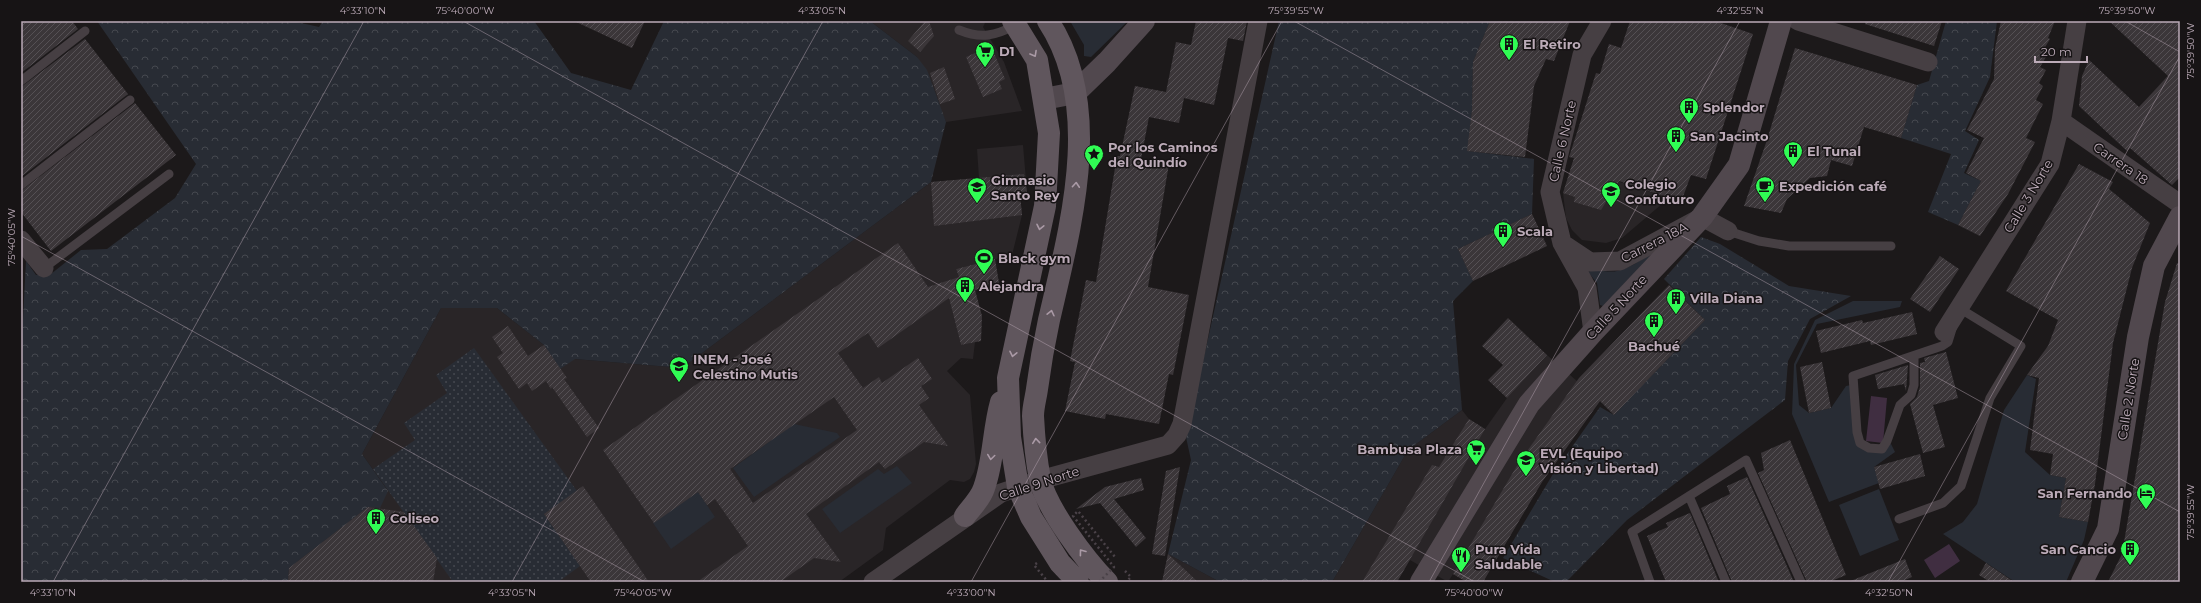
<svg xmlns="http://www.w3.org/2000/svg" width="2201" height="603" font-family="Montserrat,sans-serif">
  <defs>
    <pattern id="forest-crowns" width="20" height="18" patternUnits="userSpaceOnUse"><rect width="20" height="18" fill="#282c34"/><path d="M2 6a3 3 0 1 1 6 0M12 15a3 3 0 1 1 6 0" fill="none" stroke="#45484f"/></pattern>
    <pattern id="park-dots" width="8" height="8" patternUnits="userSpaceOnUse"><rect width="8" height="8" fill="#282c34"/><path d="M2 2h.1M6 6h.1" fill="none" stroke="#45484f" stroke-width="1.8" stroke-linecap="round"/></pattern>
    <pattern id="building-hatch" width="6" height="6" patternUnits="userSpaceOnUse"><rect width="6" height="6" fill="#3b3639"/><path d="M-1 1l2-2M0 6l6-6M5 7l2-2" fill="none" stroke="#555054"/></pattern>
  </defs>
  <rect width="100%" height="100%" fill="#1c191a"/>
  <path fill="#292527" d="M870 21H983L985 23 983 27 1004 62 1022 111 946 122 917 57Z
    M1023 145 1027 192 1020 194 1022 215 1012 255 956 269 959 277 945 282 961 345 975 342 973 359 961 358 947 371 970 395 976 464 974 472 970 479 964 482 950 480 886 528 883 550 839 582H288L289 568 388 491 362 454 441 308H497L544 345 574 359 682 368 931 182 979 178 977 149Z
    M1574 158 1620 182 1669 198 1622 238 1606 243 1582 240 1572 230 1566 218 1563 193Z
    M1547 355 1600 401 1542 482 1483 582H1467L1453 574 1448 582 1410 560 1397 582H1332L1408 450 1462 410 1469 419 1485 429 1507 398Z
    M1168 554 1220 582H1162Z"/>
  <path fill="#282c34" d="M1070 21H1128L1091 57 1084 56V45Z
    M1656 250 1603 306 1600 305 1597 283 1588 272C1596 268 1607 273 1617 271 1631 268 1644 258 1656 250Z
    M1853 301H1902L1900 307 1817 324 1796 365 1799 405 1809 413 1831 408 1846 386 1851 385 1859 447 1891 444 1895 452 1874 467 1879 483 1829 502 1792 414 1794 364 1815 320Z
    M2027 375 2036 379 2025 452 2050 475 2066 478 2059 517 2088 522 2084 540 2066 582H2015L1943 534 1963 522 1977 504 2004 410Z
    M794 424 837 433 840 437 754 497 733 468Z
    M897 466 912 483 840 533 822 509 878 469 884 474Z
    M1879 489 1899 540 1860 556 1839 505Z
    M698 492 715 517 671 549 653 523Z"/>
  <path fill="url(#forest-crowns)" d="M97 21H292L319 27 323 21H534L571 73 631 90 664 21H870L917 57 927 70 946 122 931 182 682 368 575 359 560 369 544 345 497 308H441L362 454 388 491 380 508 368 507 289 568 288 582H21V359L26 261 36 275 51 274 81 250 107 249 175 198 196 164Z
    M1279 21H1490L1473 62 1472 110 1468 151 1534 159 1532 214 1458 249 1473 281 1453 301 1462 410 1408 450 1332 582H1220L1168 554 1191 460 1186 437Z
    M1946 21H1997L1990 77 1965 131 1979 140 1964 173 1981 181 1958 225 1928 212 1951 154 1901 138 1917 85 1929 81Z
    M1701 237 1720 244 1789 286 1851 296 1810 319 1788 361 1785 400 1627 520 1566 582H1555L1503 558 1553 474 1600 407 1614 415 1705 320 1664 279Z"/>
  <path fill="url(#park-dots)" d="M474 348 577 491 544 514 580 566 558 582H453L373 469 415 440 404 423 447 393 436 375Z"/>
  <path fill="#402e41" d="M1871 396 1887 398 1883 443 1866 441Z
    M1949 544 1960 561 1935 578 1924 560Z"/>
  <path fill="url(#building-hatch)" fill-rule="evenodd" d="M21 21H72L78 29 21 73Z
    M574 21H645L632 48Z
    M925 21H929L934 36 920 52 908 41Z
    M1196 21H1247L1243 41 1228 38 1214 105 1184 98 1179 123 1149 117 1141 159 1169 164 1148 287 1189 295 1173 375 1169 374 1159 424 1106 414 1105 419 1065 411 1075 362 1070 361 1086 280 1096 282 1117 156H1120L1135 86 1166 92 1176 42 1191 45Z
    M1490 21H1570L1554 61 1546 59 1534 86 1525 157 1467 151 1472 110 1473 62Z
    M1630 21H1715L1753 34 1706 179 1691 175 1681 202 1619 181 1601 210 1574 202 1575 197 1563 193 1574 158 1569 157 1571 151 1596 73 1600 74 1609 44 1621 48Z
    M1865 21H1942L1934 46 1865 24Z
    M2001 21H2055L2048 38 2050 39 2044 49 2049 52 2040 67 2046 70 2039 83 2043 86 2036 100 2043 104 2026 138 2035 142 2008 194 1980 236 1958 225 1981 181 1966 173 1984 138 1967 130 1994 79 1995 48Z
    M2109 21H2180V177L2172 185 2130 148 2127 151 2079 106 2082 76 2089 60 2139 107 2168 76Z
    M85 39 128 94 21 177V87Z
    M991 46 1005 79 999 82 1002 89 983 97 966 57Z
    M1795 48 1917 85 1901 138 1864 127 1852 166 1831 160 1827 176 1810 178 1787 199 1781 213 1744 206 1767 140Z
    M944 67 955 99 940 104 930 73Z
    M135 103 176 155 51 251 21 212V191Z
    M2079 164 2113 182 2109 189 2150 223 2132 268 2113 343 2095 484 2088 522 2059 517 2066 478 2050 475 2053 454 2030 450 2039 378 2027 375 2048 346 2058 320 2006 291Z
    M1024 174 1027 192 1020 194 1022 215 934 226 931 182Z
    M1532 214 1547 246 1473 281 1458 249Z
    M898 243 928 287 959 277 956 269 995 259 999 283 975 290 982 316 981 341 961 345 949 298 878 348 868 333 838 353 863 388 879 377 882 383 918 358 932 379 921 386 929 398 919 405 948 446 924 442 885 469 879 462 806 514 841 562 814 558 780 582H697L748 546 715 499 707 505 698 492 654 523 603 450ZM834 397 857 430 753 503 730 469Z
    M1940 256 1959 269 1930 312 1910 299Z
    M2177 263 2180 264V582H2108L2122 554 2165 302Z
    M1669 285 1705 320 1614 415 1600 401 1542 482 1483 582H1467L1453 574 1518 464 1579 378Z
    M1912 312 1917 334 1871 345 1870 341 1821 353 1816 331 1862 320 1863 323Z
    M1508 318 1547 355 1507 398 1488 380 1503 365 1482 346Z
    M508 326 528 356 544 345 567 378 564 379 599 428 587 437 552 387 551 389 546 381 532 391 527 383 519 389 497 357 503 353 492 337Z
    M1946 352 1958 398 1933 405 1945 447 1923 453 1910 404 1917 397 1920 387V363L1925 362 1924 358Z
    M1822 362 1831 408 1809 413 1800 367Z
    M1908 365 1906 391 1904 384 1878 389 1875 375Z
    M1469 419 1485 429 1397 582H1362L1432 465 1439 467Z
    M1790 440 1846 575 1829 582H1807L1758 473 1764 470 1761 453Z
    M1920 454 1925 476 1880 489 1874 467Z
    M1180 467 1165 556 1152 554 1166 471Z
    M1747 477 1794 582H1732L1701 508 1730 494 1727 486Z
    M1141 478 1144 490 1114 499 1146 538 1136 547 1100 503 1076 509 1105 487Z
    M583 486 649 582H591L544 514Z
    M368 507 404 512 437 558 433 582H288L289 568Z
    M1690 513 1719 582H1666L1647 536 1668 527 1666 523Z
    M1168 554 1198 582H1162Z
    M1905 559 1912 577 1900 582H1848Z
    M1986 563 2014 582H1990L1979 575Z"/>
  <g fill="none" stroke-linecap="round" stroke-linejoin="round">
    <path stroke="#4a4248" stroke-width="2.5" stroke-dasharray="2 3" stroke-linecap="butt" d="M1037 563 1034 565 1048 582
      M1125 571 1131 577 1126 582"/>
    <path stroke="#463f43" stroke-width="9" d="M959 30C981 39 995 36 1016 25
      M21 81 85 31
      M21 185 130 100
      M1728 231 1759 241 1789 246H1891
      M44 268 169 174
      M1914 356V385L1911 395 1900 405 1887 441 1882 449 1869 448 1860 443 1857 432 1853 376 1942 346 1948 342 1952 329
      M1689 496 1726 582
      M1899 519 1943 503 1961 486 1990 398 2021 346 1959 308
      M1650 582 1632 532 1746 460 1801 582"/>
    <path stroke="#463f43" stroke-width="19" d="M1798 21 1928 62
      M2061 121 2180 204
      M21 240 44 268
      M1566 246 1590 262 1620 261 1702 217 1728 231
      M1593 332 1587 288 1562 243 1550 192 1582 55 1602 21
      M1944 332 2050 164 2061 121 2077 21
      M873 582 1001 493 1040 480 1168 445 1177 435 1182 424 1258 21"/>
    <path stroke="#51484e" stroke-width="22" d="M1044 99 1075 93 1107 62 1144 21
      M1421 582 1529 404 1593 332 1702 217 1739 165 1781 21
      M2082 582 2108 529 2138 337 2154 266 2180 217"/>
    <path stroke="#60565d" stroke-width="22" d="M1013 21 1037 60 1049 133 1045 206 1008 378 1010 437 1018 487 1031 517 1060 563 1078 582
      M1048 21C1105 107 1070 228 1049 320 1044 343 1040 366 1037 389 1036 397 1033 407 1033 416 1034 436 1036 459 1040 479 1046 508 1086 561 1107 582
      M965 516C971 508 981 498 984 488 994 460 993 430 1001 402"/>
    <path stroke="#4a4248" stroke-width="2.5" stroke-dasharray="2 3" stroke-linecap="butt" d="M1099 582 1114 567 1073 516 1078 511 1115 557"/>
  </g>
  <defs><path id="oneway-chevron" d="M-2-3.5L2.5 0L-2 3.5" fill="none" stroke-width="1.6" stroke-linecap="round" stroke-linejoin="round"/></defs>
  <g stroke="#aa9aa6">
    <use href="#oneway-chevron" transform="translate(1034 54) rotate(61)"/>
    <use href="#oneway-chevron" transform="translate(1076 185) rotate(-86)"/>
    <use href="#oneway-chevron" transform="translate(1040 227) rotate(102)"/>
    <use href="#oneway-chevron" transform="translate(1051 313) rotate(-77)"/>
    <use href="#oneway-chevron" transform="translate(1013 354) rotate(102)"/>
    <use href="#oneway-chevron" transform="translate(1036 441) rotate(-96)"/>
    <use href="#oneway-chevron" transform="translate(991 457) rotate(98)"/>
    <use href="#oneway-chevron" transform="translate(1082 552) rotate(-127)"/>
  </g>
  <path fill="none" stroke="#bcabb8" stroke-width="1" stroke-opacity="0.45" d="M463 21 1475 582M1294 21 2180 512M2125 21 2180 52M21 236 645 582M53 582 364 21M512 582 823 21M971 582 1282 21M1429 582 1740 21M1888 582 2180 56"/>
  <defs>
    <g id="building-pin" transform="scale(1)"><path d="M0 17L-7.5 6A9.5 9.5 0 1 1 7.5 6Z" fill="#30fc54" stroke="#171415"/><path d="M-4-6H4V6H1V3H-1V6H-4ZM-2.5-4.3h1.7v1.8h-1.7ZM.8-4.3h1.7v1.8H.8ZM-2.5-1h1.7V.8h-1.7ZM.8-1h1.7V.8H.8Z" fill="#111"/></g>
    <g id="supermarket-pin" transform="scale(1)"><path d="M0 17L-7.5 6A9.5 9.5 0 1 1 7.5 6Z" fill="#30fc54" stroke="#171415"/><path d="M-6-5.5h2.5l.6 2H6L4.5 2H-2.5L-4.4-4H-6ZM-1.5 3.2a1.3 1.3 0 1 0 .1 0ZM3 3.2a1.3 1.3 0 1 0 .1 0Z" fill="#111"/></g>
    <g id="sight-pin" transform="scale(1)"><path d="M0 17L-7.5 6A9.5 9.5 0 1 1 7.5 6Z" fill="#30fc54" stroke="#171415"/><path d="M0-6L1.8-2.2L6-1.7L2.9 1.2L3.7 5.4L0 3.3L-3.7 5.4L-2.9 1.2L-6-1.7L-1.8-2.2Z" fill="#111"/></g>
    <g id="cafe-pin" transform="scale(1)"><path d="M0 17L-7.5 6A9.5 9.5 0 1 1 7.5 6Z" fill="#30fc54" stroke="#171415"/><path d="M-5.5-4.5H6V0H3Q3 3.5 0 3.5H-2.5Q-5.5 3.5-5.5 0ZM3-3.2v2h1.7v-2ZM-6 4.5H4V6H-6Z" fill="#111"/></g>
    <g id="university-pin" transform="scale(1)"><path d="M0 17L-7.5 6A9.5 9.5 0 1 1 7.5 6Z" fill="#30fc54" stroke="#171415"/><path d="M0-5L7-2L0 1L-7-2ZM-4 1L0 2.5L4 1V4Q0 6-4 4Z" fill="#111"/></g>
    <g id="school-pin" transform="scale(1)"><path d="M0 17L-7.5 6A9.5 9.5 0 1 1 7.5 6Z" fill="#30fc54" stroke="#171415"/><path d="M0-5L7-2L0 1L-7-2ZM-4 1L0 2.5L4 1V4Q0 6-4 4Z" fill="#111"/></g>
    <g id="stadium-pin" transform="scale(1)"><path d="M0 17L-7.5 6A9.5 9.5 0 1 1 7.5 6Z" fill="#30fc54" stroke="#171415"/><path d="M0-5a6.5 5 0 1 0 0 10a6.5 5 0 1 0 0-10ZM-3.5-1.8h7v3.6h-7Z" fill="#111"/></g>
    <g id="hotel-pin" transform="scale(1)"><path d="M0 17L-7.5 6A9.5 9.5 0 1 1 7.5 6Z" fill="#30fc54" stroke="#171415"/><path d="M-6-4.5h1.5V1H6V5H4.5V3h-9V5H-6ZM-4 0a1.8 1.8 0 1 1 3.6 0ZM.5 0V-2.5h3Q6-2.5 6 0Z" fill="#111"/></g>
    <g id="restaurant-pin" transform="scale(1)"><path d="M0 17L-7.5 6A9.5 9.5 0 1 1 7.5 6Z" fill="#30fc54" stroke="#171415"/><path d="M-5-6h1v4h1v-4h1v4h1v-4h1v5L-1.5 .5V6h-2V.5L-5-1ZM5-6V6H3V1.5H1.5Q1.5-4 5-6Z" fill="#111"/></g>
  </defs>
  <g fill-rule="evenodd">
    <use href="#building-pin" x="1509" y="44"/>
    <use href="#supermarket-pin" x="985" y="51"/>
    <use href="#building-pin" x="1689" y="107"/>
    <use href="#building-pin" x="1676" y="136"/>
    <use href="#building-pin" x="1793" y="151"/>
    <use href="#sight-pin" x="1094" y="154"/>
    <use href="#cafe-pin" x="1765" y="186"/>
    <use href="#university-pin" x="977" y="187"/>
    <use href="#school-pin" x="1611" y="191"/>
    <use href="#building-pin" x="1503" y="231"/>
    <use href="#stadium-pin" x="984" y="258"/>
    <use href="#building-pin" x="965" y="286"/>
    <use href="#building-pin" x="1676" y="298"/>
    <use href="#building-pin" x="1654" y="321"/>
    <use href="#school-pin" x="679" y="366"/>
    <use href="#supermarket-pin" x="1476" y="449"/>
    <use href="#school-pin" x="1526" y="460"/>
    <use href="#hotel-pin" x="2146" y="493"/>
    <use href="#building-pin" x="376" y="518"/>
    <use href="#building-pin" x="2130" y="549"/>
    <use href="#restaurant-pin" x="1461" y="556"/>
  </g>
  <g text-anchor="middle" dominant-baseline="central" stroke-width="3" stroke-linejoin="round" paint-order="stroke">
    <g font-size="13" font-weight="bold" fill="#bcabb8" stroke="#171415" text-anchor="start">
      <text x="1523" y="44">El Retiro</text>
      <text x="999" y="51">D1</text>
      <text x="1703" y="107">Splendor</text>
      <text x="1690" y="136">San Jacinto</text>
      <text x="1108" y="147">Por los Caminos<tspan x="1108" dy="15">del Quindío</tspan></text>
      <text x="1807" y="151">El Tunal</text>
      <text x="991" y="180">Gimnasio<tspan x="991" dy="15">Santo Rey</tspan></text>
      <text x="1625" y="184">Colegio<tspan x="1625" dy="15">Confuturo</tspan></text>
      <text x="1779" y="186">Expedición café</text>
      <text x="1517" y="231">Scala</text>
      <text x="998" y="258">Black gym</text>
      <text x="979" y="286">Alejandra</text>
      <text x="1690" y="298">Villa Diana</text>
      <text x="1654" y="346" text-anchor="middle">Bachué</text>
      <text x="693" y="359">INEM - José<tspan x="693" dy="15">Celestino Mutis</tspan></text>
      <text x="1462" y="449" text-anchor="end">Bambusa Plaza</text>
      <text x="1540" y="453">EVL (Equipo<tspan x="1540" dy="15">Visión y Libertad)</tspan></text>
      <text x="2132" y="493" text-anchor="end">San Fernando</text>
      <text x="390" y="518">Coliseo</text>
      <text x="1475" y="549">Pura Vida<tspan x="1475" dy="15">Saludable</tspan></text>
      <text x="2116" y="549" text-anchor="end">San Cancio</text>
    </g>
    <g font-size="13" fill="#bcabb8" stroke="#171415">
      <text transform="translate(1562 141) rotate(-77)">Calle 6 Norte</text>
      <text transform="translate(2121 163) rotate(35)">Carrera 18</text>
      <text transform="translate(2028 196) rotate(-59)">Calle 3 Norte</text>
      <text transform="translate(1654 242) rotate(-27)">Carrera 18A</text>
      <text transform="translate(1616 307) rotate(-47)">Calle 5 Norte</text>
      <text transform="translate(2128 399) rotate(-81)">Calle 2 Norte</text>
      <text transform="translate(1039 483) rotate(-18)">Calle 9 Norte</text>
    </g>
  </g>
  <rect width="2201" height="603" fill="none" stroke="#171415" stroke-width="44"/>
  <path d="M2035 56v6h52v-6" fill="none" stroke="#bcabb8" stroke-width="2"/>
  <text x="2041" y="56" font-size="12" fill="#bcabb8" stroke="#171415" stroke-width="3" paint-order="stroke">20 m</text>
  <rect x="22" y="22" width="2157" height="559" fill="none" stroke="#bcabb8" stroke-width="1.5"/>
  <g font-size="10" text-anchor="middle" fill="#bcabb8">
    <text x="363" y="14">4°33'10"N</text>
    <text x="465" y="14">75°40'00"W</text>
    <text x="822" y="14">4°33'05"N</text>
    <text x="1296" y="14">75°39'55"W</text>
    <text x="1740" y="14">4°32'55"N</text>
    <text x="2127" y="14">75°39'50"W</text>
    <text transform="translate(2190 51) rotate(-90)" y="4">75°39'50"W</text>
    <text transform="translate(11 237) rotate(-90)" y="4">75°40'05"W</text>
    <text transform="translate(2190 512) rotate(-90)" y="4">75°39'55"W</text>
    <text x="53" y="596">4°33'10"N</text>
    <text x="512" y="596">4°33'05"N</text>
    <text x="643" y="596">75°40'05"W</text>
    <text x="971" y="596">4°33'00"N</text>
    <text x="1474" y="596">75°40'00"W</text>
    <text x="1889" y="596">4°32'50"N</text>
  </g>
</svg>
